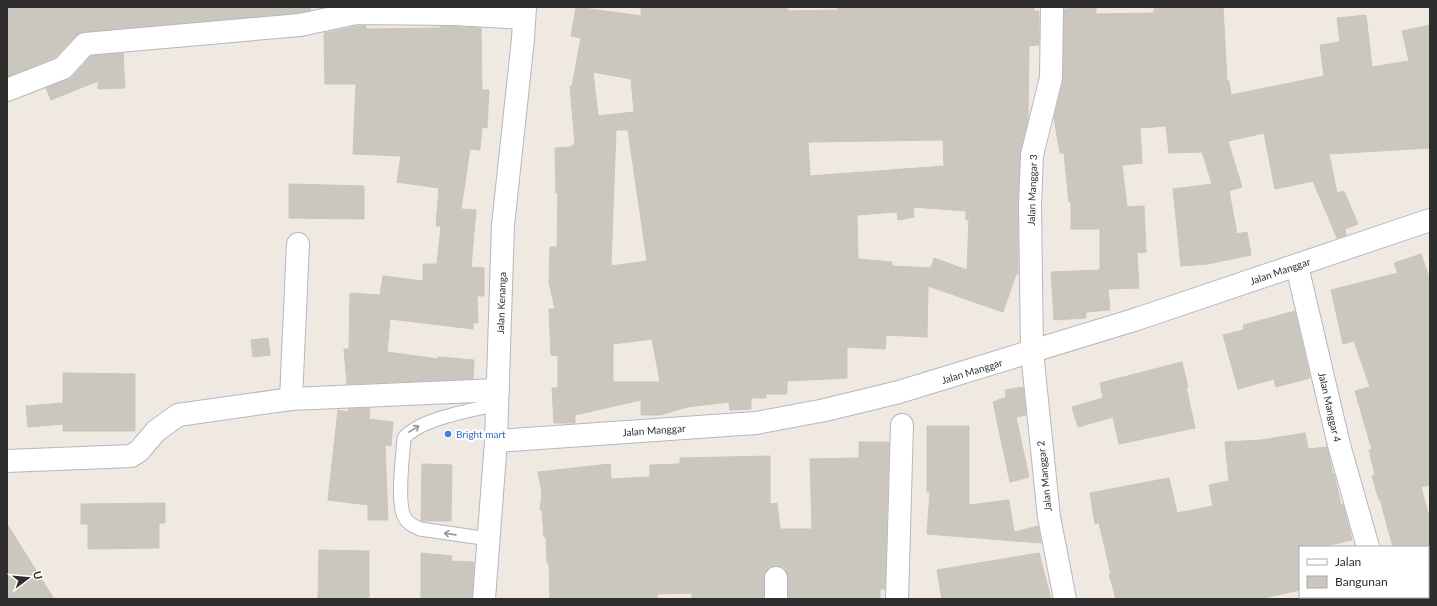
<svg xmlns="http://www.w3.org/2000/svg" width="1437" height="606" font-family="Lato,sans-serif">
  <rect width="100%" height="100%" fill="#efe9e1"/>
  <path fill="#cbc7bf" stroke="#cbc5ba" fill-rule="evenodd" d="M7 7H310L311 10 298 13 84 32 76 36 56 57 7 77Z
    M576 7 641 16V7H766L788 9V11L838 10 837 7H1034V11H1039V45L1029 46 1028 119 1020 154 1018 205V275L1016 274 1003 312 928 286 927 337 886 335 885 349 847 347V378L787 381V394H766V398H751V409L730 410 729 402 687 407 660 415H641V400L575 415V423H554L552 388H558V356L551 355 549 309H555L549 283 550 247H557L558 193H556L555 148 572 147V145H575L570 86H572L581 38 571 36ZM593 72 631 79 634 112 598 116ZM616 130H628L647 261 611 266ZM943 140 944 166 810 176 808 142ZM913 207 966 211V220H969L967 270 934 258 931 268 892 266V262L858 259 857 215 897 212 898 220 914 217ZM652 339 660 382H613V344Z
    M1068 7H1096V14L1154 13V9L1181 7H1223L1227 81H1229L1231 95 1324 76 1320 45 1340 42 1337 18 1366 15 1372 67 1409 61 1402 31 1430 25V148L1329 154 1337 193 1344 191 1358 224 1345 229 1346 235 1337 238 1313 181 1275 189 1264 133 1228 141 1242 187 1229 191 1237 234 1247 232 1251 255 1208 264 1181 266 1173 189 1212 184 1202 152 1169 153 1166 126 1140 128 1142 163 1122 165 1127 207 1144 206 1146 252 1137 253 1139 288 1108 289 1110 310 1086 312V318L1054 320 1051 272 1100 270V229H1071V202H1069L1064 153H1060L1054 118 1063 78 1064 9H1068Z
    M357 26H366V29L440 28V26L481 28 482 90H489L487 128 482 127 480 150 470 149 461 209 476 210 471 267 484 268V296H477L478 323H473V329L390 319 387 352 438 359V357L474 360 473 379 347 384 344 349H349L350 293 380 295 383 276 423 281V264H437L441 226H436L439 188 397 182 401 156 353 154 356 84H325L324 33Z
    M123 53 125 88 98 89V81L51 100 46 88 72 77 91 56Z
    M289 184 364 186V219L289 218Z
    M1421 254 1430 280V485L1421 487 1430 520V547H1393L1380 499 1379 500 1372 476 1375 475 1369 450H1372L1355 391 1370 387 1354 341 1343 344 1331 290 1398 273 1394 263Z
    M1295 311 1310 378 1276 387 1274 379 1238 389 1223 335 1244 330 1243 325Z
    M268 338 270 355 253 357 251 340Z
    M1182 362 1188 387H1186L1195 428 1119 444 1113 417 1078 427 1072 407 1103 398 1100 383Z
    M63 373 135 374V431H63V424L28 427 26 406 63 403Z
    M1023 387 1026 415 1016 417 1029 477 1010 482 993 402 1006 397 1005 390Z
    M370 408 369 419 393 422 391 446 385 445 388 520H368V505L328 500 338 410 349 412 348 409Z
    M927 426H969V505L1009 500 1014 532 1038 526 1041 543 927 534 930 492H927Z
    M1305 433 1308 449 1327 447 1333 474H1334L1341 505 1343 504 1352 540 1321 547H1300V590L1259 599H1116L1109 574H1111L1099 523 1095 524 1090 493 1169 478 1177 513 1213 506 1209 485 1229 481 1225 442 1261 440Z
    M859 442H889L885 589H880V599H788L787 572 783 567 776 566 770 567 765 572 764 599H692V593L657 594 658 599H550L549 563H547L546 537H544L542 510H540L542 493 538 472 610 464 611 479 650 477V465L680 464V458L770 456V504L777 503 780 529H812L810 459 859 458Z
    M422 464 452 465 451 521H421Z
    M165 503V523H159V548L88 549V524H81V504Z
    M7 524 54 599H7Z
    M319 550 369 551V599H318Z
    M421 553 452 556 451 561 474 562 472 599 421 598Z
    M1039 553 1051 599H942L937 570Z"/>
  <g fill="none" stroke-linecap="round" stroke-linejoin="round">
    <g stroke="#b4b7c1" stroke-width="15">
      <path id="lane" d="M489 539 420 529C414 526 408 524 405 518 396 504 403 456 404 438 421 418 471 411 497 404"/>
    </g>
    <g stroke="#b4b7c1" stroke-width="24">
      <path id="street" d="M1052 7 1051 78 1032 155 1030 205 1032 352 1049 517 1065 599
        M7 90 63 68 85 44 300 25 356 13 455 14 524 18
        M1297 266 1339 445 1368 547
        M291 399 298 244
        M7 461 131 456 139 451 156 431 178 415 291 399 498 390
        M776 578V599
        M1384 597 1385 599
        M897 599 902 425"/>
    </g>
    <g stroke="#b4b7c1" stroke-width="24">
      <path id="secondary" d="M496 441 756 423 825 410 899 392 1137 319 1430 220
        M484 599 496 441 503 225 523 39 525 7"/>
    </g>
    <use href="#lane" stroke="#fff" stroke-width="13"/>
    <use href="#street" stroke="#fff" stroke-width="22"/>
    <use href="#secondary" stroke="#fff" stroke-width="22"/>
  </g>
  <defs><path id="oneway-shaft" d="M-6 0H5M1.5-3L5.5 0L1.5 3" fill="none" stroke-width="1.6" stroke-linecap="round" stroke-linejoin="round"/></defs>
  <g stroke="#969696">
    <use href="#oneway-shaft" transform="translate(414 429) rotate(-32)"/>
    <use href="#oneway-shaft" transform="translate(450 534) rotate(-172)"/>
  </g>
  <circle fill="#3f7fe0" stroke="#fff" stroke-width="1.5" cx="448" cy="434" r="4"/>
  <g text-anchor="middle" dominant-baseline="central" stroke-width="4" stroke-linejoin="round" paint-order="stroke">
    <g font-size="10" fill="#2e2e2e" stroke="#fff">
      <text transform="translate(1032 190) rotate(-88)">Jalan Manggar 3</text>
      <text transform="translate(1280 271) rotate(-19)">Jalan Manggar</text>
      <text transform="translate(501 303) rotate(-88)">Jalan Kenanga</text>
      <text transform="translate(972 371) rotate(-17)">Jalan Manggar</text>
      <text transform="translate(1330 407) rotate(77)">Jalan Manggar 4</text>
      <text transform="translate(654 430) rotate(-4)">Jalan Manggar</text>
      <text transform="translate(1044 476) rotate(-96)">Jalan Manggar 2</text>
    </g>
    <g font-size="10" fill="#366cbe" stroke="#fff" text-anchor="start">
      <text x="456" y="434">Bright mart</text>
    </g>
  </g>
  <rect width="1437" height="606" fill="none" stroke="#2e2e2e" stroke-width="16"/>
  <rect x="1299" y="546" width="130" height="52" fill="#ffffff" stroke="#ababab"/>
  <rect x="1307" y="559" width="20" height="6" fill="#ffffff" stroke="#ababab"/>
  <text x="1335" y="566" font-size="12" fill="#2e2e2e">Jalan</text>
  <rect x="1307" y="576" width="20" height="12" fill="#cbc7bf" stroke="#ababab"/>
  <text x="1335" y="586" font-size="12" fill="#2e2e2e">Bangunan</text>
  <g transform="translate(28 578) rotate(74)" stroke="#ffffff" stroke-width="3" paint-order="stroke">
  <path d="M0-3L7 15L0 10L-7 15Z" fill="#2e2e2e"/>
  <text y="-6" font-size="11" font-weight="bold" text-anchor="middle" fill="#2e2e2e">U</text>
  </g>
</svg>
